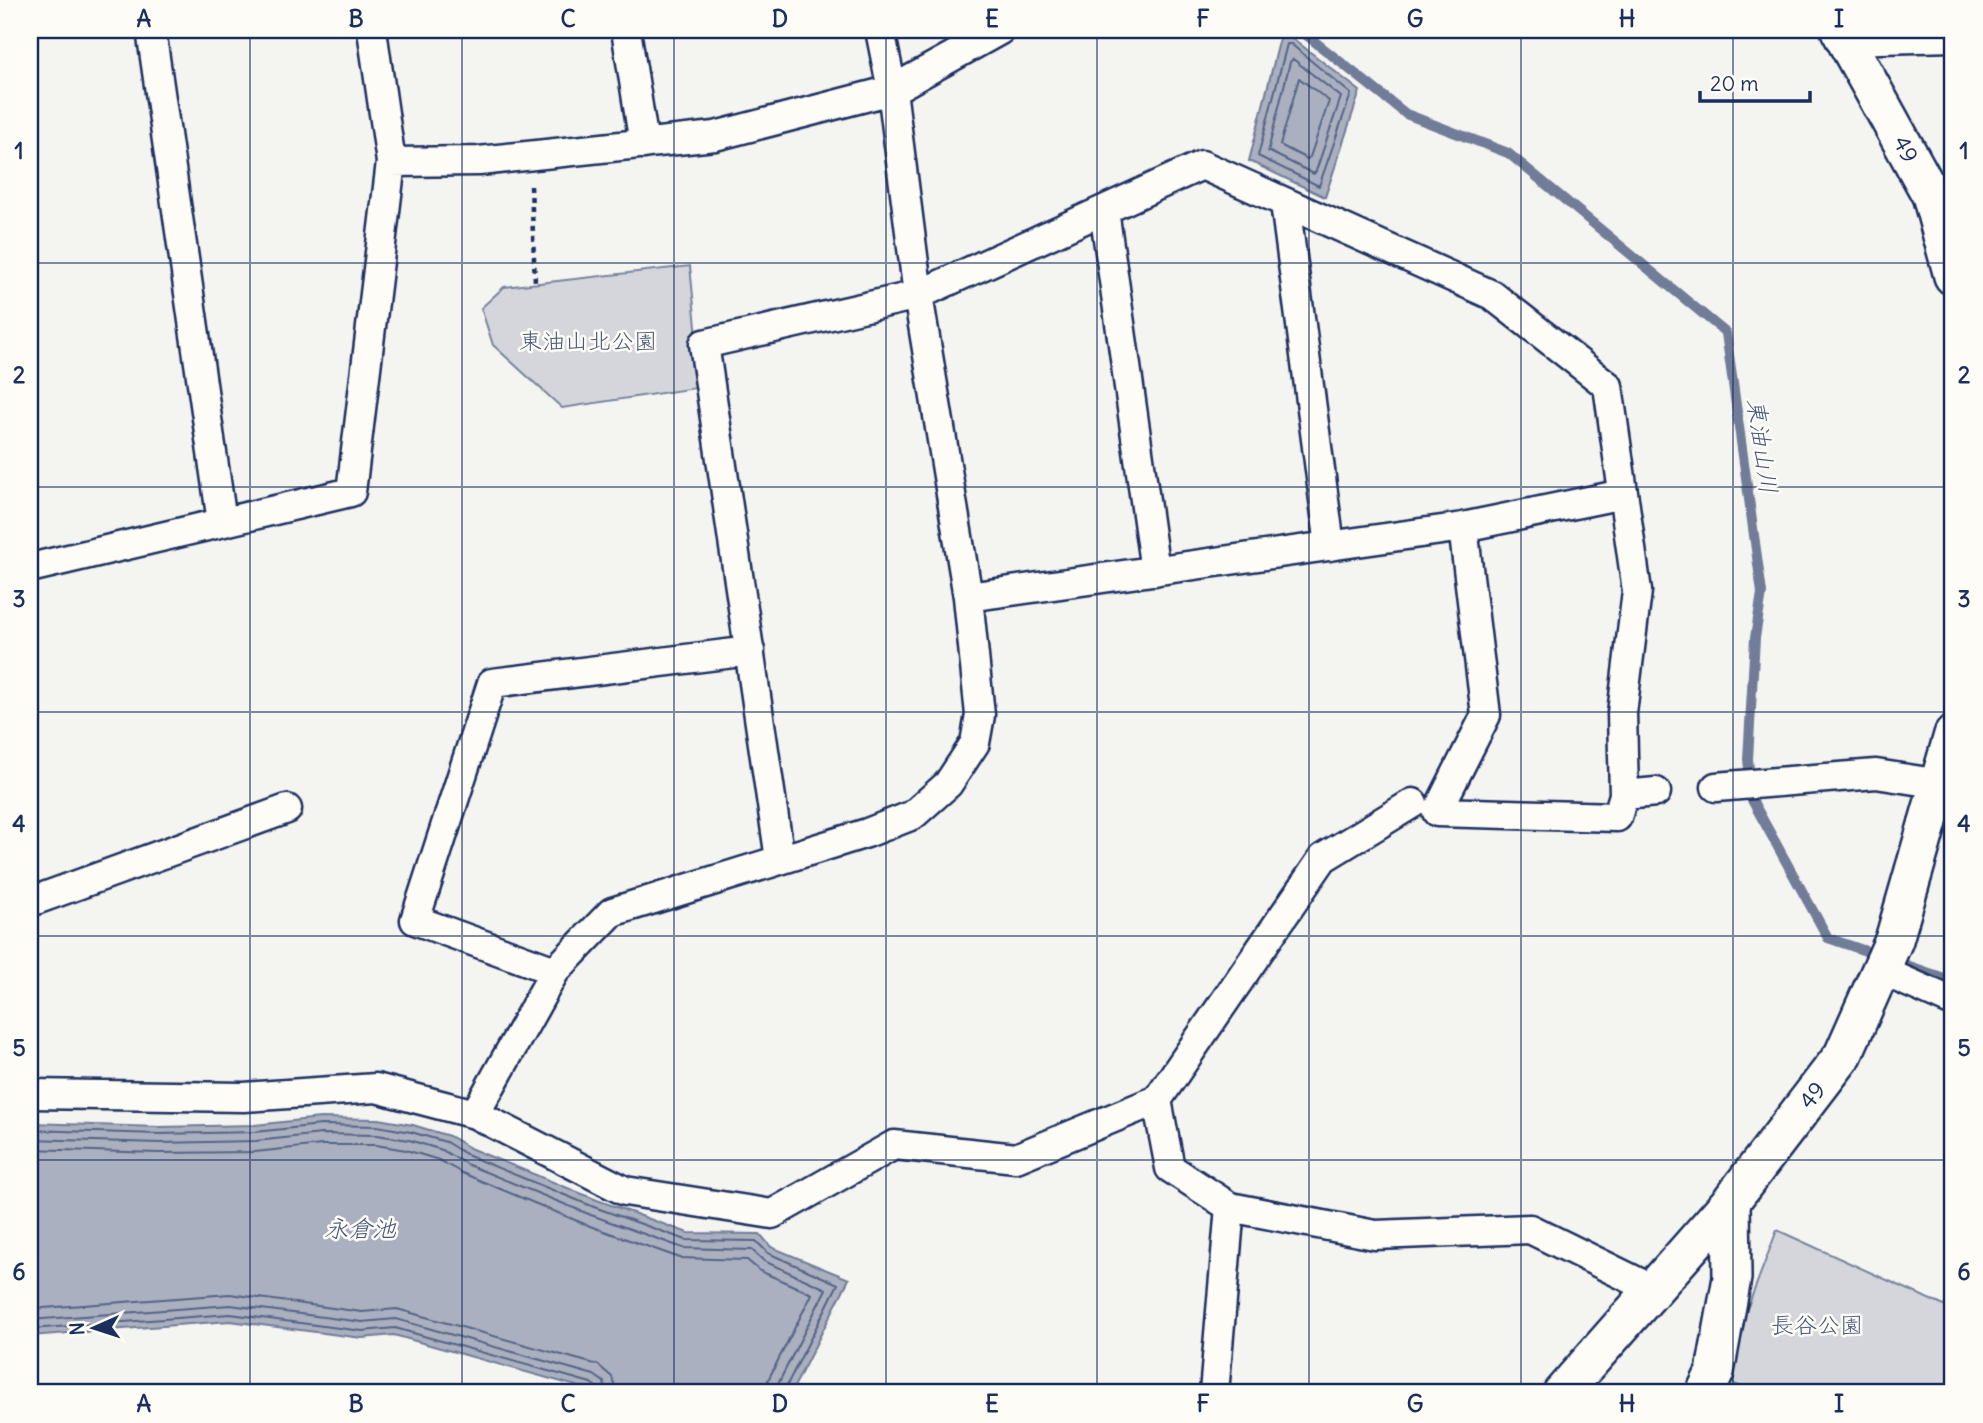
<svg xmlns="http://www.w3.org/2000/svg" width="1983" height="1423" font-family="Delius,'Klee One',sans-serif">
  <rect width="100%" height="100%" fill="#f4f4f1"/>
  <filter id="ink" filterUnits="userSpaceOnUse"><feTurbulence type="fractalNoise" baseFrequency=".0143" numOctaves="2"/><feDisplacementMap in="SourceGraphic" scale="14" xChannelSelector="R" yChannelSelector="G"/><feConvolveMatrix kernelMatrix="1 2 1 2 8 2 1 2 1" color-interpolation-filters="sRGB"/></filter>
  <g filter="url(#ink)">
    <path fill="#d4d6db" stroke="#78829c" stroke-width="2" d="M690 266 702 387 562 408 493 345 481 308 504 287Z
      M1777 1230 1953 1310V1393H1755L1721 1378Z"/>
    <path fill="#aab0bf" stroke="#717c98" stroke-width="2" d="M1282 30 1360 91 1325 197 1249 161Z
      M320 1118 378 1119 413 1125 449 1136 472 1149 597 1200 688 1233 760 1234 771 1247 849 1279 791 1393H601L394 1335 362 1338 230 1321 30 1336V1123L159 1127 255 1125Z"/>
    <g fill="none" stroke-linecap="round" stroke-linejoin="round">
      <path stroke="#546385" stroke-width="2" d="M1287 44H1291L1351 94 1319 186 1258 156Z
        M1293 59 1341 97 1316 171 1314 174 1268 151 1290 62Z
        M1299 78 1329 101 1310 157 1307 159 1280 145Z
        M30 1130 159 1134 255 1132 321 1125 377 1126 411 1132 446 1142 469 1156 594 1207 686 1240 756 1241 768 1253 838 1284 786 1387 785 1393
        M30 1139 159 1143 256 1141 321 1134 377 1135 409 1140 442 1150 466 1164 591 1215 683 1248 752 1250 764 1261 826 1289 778 1384 776 1393
        M30 1149 158 1153 255 1152 322 1145H376L406 1150 439 1160 462 1173 587 1225 680 1258 747 1260 760 1271 812 1294 768 1380 766 1393
        M30 1309 230 1294 362 1312 397 1309 598 1365 612 1377 617 1393
        M30 1320 230 1305 362 1322 396 1319 594 1375 604 1382 606 1393
        M30 1329 230 1314 362 1331 395 1328 591 1383 596 1387 597 1393"/>
      <path stroke="#717c98" stroke-width="10" d="M1300 30 1406 114 1508 153 1726 333 1762 593 1755 638 1748 759 1752 800 1828 938 1953 981"/>
      <g stroke="#1b2f5e" stroke-width="33">
        <path id="minor" d="M151 30 222 522
          M372 30 391 162 479 161 715 136 892 90 918 295 704 344 780 859
          M626 30 644 144
          M880 30 892 90 1000 30
          M1845 40 1953 37
          M1285 203 1330 546
          M1104 210 1155 571
          M1463 527 1623 494
          M30 568 351 492 391 162
          M968 597 918 295 1202 165 1492 295 1608 386 1637 591 1622 713 1624 795
          M1716 787 1876 774 1941 784 1953 783
          M30 902 287 809
          M1880 970 1953 1002
          M555 971 415 920 492 683 750 651
          M30 1094 244 1097 376 1088 475 1114 555 971 612 912 867 833 913 815 948 784 975 743 980 715 968 597 1463 527 1486 715 1437 812 1617 817 1624 795 1656 792
          M1157 1100 1170 1168 1230 1207 1375 1235 1530 1229 1654 1290
          M475 1114 625 1191 772 1214 894 1145 1016 1158 1157 1100 1323 858 1413 803
          M1214 1393 1230 1207"/>
      </g>
      <g stroke="#1b2f5e" stroke-width="42">
        <path id="tertiary" d="M1840 30 1931 195 1953 276
          M1562 1393 1731 1201 1843 1055 1894 940 1953 735
          M1705 1393 1715 1372 1732 1278 1731 1201"/>
      </g>
      <path stroke="#1b2f5e" stroke-width="4.5" stroke-dasharray="5 5" stroke-linecap="butt" d="M531 186 535 283"/>
      <use href="#minor" stroke="#fdfcf7" stroke-width="28"/>
      <use href="#tertiary" stroke="#fdfcf7" stroke-width="37"/>
    </g>
  </g>
  <path fill="none" stroke="#1b2f5e" stroke-width="2" stroke-opacity="0.55" d="M250 30V1393M462 30V1393M674 30V1393M886 30V1393M1097 30V1393M1309 30V1393M1521 30V1393M1733 30V1393M30 263H1953M30 487H1953M30 712H1953M30 936H1953M30 1160H1953"/>
  <g text-anchor="middle" dominant-baseline="central" stroke-width="5" stroke-linejoin="round" paint-order="stroke">
    <g font-size="23" fill="#1b2f5e" stroke="#fdfcf7">
      <text transform="translate(1906 149) rotate(61)">49</text>
      <text transform="translate(1812 1095) rotate(-52)">49</text>
    </g>
    <g font-size="23" fill="#49597d" stroke="#fdfcf7">
      <text x="588" y="340">東油山北公園</text>
      <text x="1817" y="1324">長谷公園</text>
    </g>
    <g font-size="24" font-style="italic" fill="#46567b" stroke="#fdfcf7">
      <text transform="translate(1763 446) rotate(82)">東油山川</text>
      <text x="360" y="1228">永倉池</text>
    </g>
  </g>
  <rect width="1983" height="1423" fill="none" stroke="#fdfcf7" stroke-width="77"/>
  <g transform="translate(94 1328) rotate(267)" stroke="#fdfcf7" stroke-width="5" paint-order="stroke">
  <path d="M0-5L12 26L0 18L-12 26Z" fill="#1b2f5e"/>
  <text y="-10" font-size="19" font-weight="bold" text-anchor="middle" fill="#1b2f5e">N</text>
  </g>
  <path d="M1700 91v10h110v-10" fill="none" stroke="#1b2f5e" stroke-width="3.5"/>
  <text x="1710" y="91" font-size="21" fill="#1b2f5e" stroke="#fdfcf7" stroke-width="5" paint-order="stroke">20 m</text>
  <rect x="38" y="38" width="1906" height="1346" fill="none" stroke="#1b2f5e" stroke-width="2.5"/>
  <g font-size="23" text-anchor="middle" font-weight="bold" fill="#1b2f5e">
    <text x="144" y="27">A</text>
    <text x="356" y="27">B</text>
    <text x="568" y="27">C</text>
    <text x="780" y="27">D</text>
    <text x="992" y="27">E</text>
    <text x="1203" y="27">F</text>
    <text x="1415" y="27">G</text>
    <text x="1627" y="27">H</text>
    <text x="1839" y="27">I</text>
    <text x="19" y="159">1</text>
    <text x="1964" y="159">1</text>
    <text x="19" y="383">2</text>
    <text x="1964" y="383">2</text>
    <text x="19" y="607">3</text>
    <text x="1964" y="607">3</text>
    <text x="19" y="832">4</text>
    <text x="1964" y="832">4</text>
    <text x="19" y="1056">5</text>
    <text x="1964" y="1056">5</text>
    <text x="19" y="1280">6</text>
    <text x="1964" y="1280">6</text>
    <text x="144" y="1412">A</text>
    <text x="356" y="1412">B</text>
    <text x="568" y="1412">C</text>
    <text x="780" y="1412">D</text>
    <text x="992" y="1412">E</text>
    <text x="1203" y="1412">F</text>
    <text x="1415" y="1412">G</text>
    <text x="1627" y="1412">H</text>
    <text x="1839" y="1412">I</text>
  </g>
</svg>
